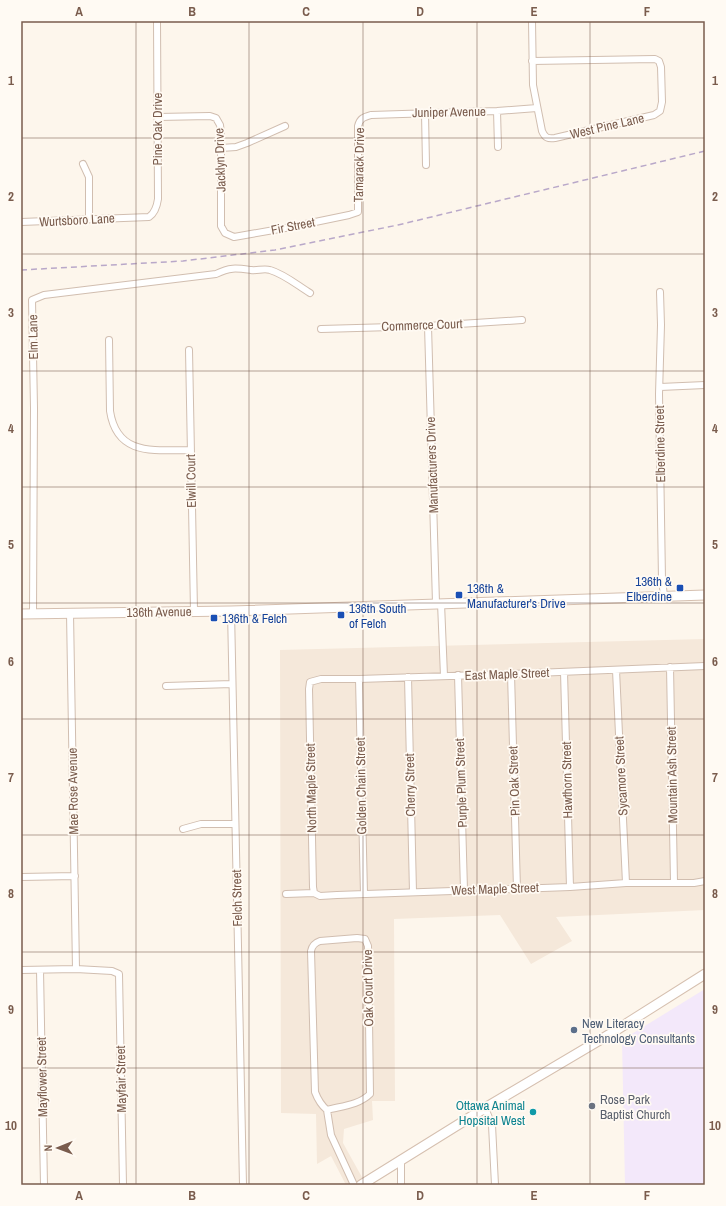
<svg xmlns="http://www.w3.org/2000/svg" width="726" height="1206" font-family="'Archivo Narrow',sans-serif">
  <rect width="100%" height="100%" fill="#fdf6ec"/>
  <path fill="#f5e8da" d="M705 639V910L556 917 572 941 531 964 500 915 394 919 395 1101H372L373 1120 344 1129 343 1143 363 1179 351 1185H346L331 1156 317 1164 316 1114 281 1113 280 650Z"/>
  <path fill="#f3e8fa" d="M705 989V1185H625L622 1040Z"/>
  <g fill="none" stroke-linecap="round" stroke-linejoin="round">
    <g stroke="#d1beb0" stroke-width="8">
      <path id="street" d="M532 21 533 85 542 131C545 138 548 139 555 138L654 115 660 111 662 102 661 67 659 61 655 59 532 61
        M497 111 498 147
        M425 113 426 165
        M158 117 210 116 216 118 220 125 221 134V226L225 233 234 237 291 227 349 215 358 212V126C360 118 364 117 371 115L497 111 537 108
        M221 148 236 147 247 143 285 126
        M83 164 89 177V219
        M21 222 149 217C155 213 157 206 158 199L157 21
        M660 292 661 325 659 394 662 579 664 596
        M428 326 436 603
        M321 329 428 326 522 320
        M109 340 110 411C117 457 155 450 190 450
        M189 350 194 611
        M660 387 705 385
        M441 603 444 676
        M231 611 243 1185
        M70 613 76 969
        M33 614 34 408 32 300 44 295 216 274C230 267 236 268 251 270 257 271 264 268 270 270 284 274 297 285 310 293
        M670 667 674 882
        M616 670 626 883
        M564 672 570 887
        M511 674 517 889
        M458 675 464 890
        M408 677 413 892
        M359 679 364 894
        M166 686 232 684
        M183 829 201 824H235
        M21 877 75 876
        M314 893 313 887 309 689 310 682 321 679H359L511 674 705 666
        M286 894 314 893 320 896 337 895 570 887 626 883H694L705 881
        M357 938 365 939 368 946 370 1094C359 1105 342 1106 327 1110 321 1105 318 1100 315 1092L311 951C312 946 314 943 320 941Z
        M21 970 76 969 112 971 119 974 123 1185
        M40 970 44 1185
        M485 1108 492 1125 495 1185
        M327 1110 331 1135 354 1185
        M401 1159V1185"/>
    </g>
    <g stroke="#d6c0b0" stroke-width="11">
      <path id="secondary" d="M21 614 231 611 705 595
        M361 1185 485 1108 610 1034 705 974"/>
    </g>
    <use href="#street" stroke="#fff" stroke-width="6"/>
    <use href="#secondary" stroke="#fff" stroke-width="9"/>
    <path stroke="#b9a8c9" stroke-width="1.5" stroke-dasharray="6 4" stroke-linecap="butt" d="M21 270 183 261 275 250 398 225 705 151"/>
  </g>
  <path fill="none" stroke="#7a5c4d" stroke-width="1" stroke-opacity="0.55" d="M136 21V1185M249 21V1185M363 21V1185M477 21V1185M590 21V1185M21 138H705M21 254H705M21 371H705M21 487H705M21 603H705M21 719H705M21 835H705M21 952H705M21 1068H705"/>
  <g fill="#1a4fb4" stroke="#fffaf3" stroke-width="1.5">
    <rect x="676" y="584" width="8" height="8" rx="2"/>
    <rect x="455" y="591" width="8" height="8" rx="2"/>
    <rect x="337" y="611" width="8" height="8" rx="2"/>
    <rect x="210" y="614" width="8" height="8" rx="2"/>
  </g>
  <circle fill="#5c6f8a" stroke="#fffaf3" stroke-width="1.5" cx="574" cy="1030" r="4"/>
  <circle fill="#6b7280" stroke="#fffaf3" stroke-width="1.5" cx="592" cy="1106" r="4"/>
  <circle fill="#0f9aa8" stroke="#fffaf3" stroke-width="1.5" cx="533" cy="1112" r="4"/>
  <g text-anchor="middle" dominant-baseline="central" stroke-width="3.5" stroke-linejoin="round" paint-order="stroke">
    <g font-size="13" fill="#7a5c4d" stroke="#fffaf3">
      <text transform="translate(449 112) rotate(-1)">Juniper Avenue</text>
      <text transform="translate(607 126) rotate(-13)">West Pine Lane</text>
      <text transform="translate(157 129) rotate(-90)">Pine Oak Drive</text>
      <text transform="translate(220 160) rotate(-92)">Jacklyn Drive</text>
      <text transform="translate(359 165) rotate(-89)">Tamarack Drive</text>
      <text transform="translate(77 220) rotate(-3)">Wurtsboro Lane</text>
      <text transform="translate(293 226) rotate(-11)">Fir Street</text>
      <text transform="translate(422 325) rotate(-2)">Commerce Court</text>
      <text transform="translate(33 337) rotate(-91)">Elm Lane</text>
      <text transform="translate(660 444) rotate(-91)">Elberdine Street</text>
      <text transform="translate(432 465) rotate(-92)">Manufacturers Drive</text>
      <text transform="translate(191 481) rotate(-91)">Elwill Court</text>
      <text transform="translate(159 612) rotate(-1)">136th Avenue</text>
      <text transform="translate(507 674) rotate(-2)">East Maple Street</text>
      <text transform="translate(672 775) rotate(-91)">Mountain Ash Street</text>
      <text transform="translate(621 776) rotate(-93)">Sycamore Street</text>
      <text transform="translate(567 780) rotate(-91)">Hawthorn Street</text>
      <text transform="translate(514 781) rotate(-92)">Pin Oak Street</text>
      <text transform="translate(461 783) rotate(-92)">Purple Plum Street</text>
      <text transform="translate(410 785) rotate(-91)">Cherry Street</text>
      <text transform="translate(361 786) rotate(-91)">Golden Chain Street</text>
      <text transform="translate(311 788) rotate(-91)">North Maple Street</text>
      <text transform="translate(73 791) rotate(-91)">Mae Rose Avenue</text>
      <text transform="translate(495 889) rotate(-2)">West Maple Street</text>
      <text transform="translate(237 898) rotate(-91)">Felch Street</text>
      <text transform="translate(368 988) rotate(-91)">Oak Court Drive</text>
      <text transform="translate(42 1077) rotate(-91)">Mayflower Street</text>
      <text transform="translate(121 1079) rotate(-91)">Mayfair Street</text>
    </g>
    <g font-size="13" fill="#164399" stroke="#fffaf3" text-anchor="start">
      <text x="672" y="581" text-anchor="end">136th &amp;<tspan x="672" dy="15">Elberdine</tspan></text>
      <text x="467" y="588">136th &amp;<tspan x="467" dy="15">Manufacturer's Drive</tspan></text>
      <text x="349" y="608">136th South<tspan x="349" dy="15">of Felch</tspan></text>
      <text x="222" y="618">136th &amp; Felch</text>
    </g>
    <g font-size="13" fill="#4e5e75" stroke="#fffaf3" text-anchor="start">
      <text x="582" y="1023">New Literacy<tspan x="582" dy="15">Technology Consultants</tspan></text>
    </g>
    <g font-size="13" fill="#5b616d" stroke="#fffaf3" text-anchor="start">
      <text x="600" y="1099">Rose Park<tspan x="600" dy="15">Baptist Church</tspan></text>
    </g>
    <g font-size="13" fill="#0d838f" stroke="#fffaf3" text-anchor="end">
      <text x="525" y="1105">Ottawa Animal<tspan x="525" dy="15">Hopsital West</tspan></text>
    </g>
  </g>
  <rect width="726" height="1206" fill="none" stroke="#fffaf3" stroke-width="44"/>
  <g transform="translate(58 1148) rotate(269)" stroke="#fffaf3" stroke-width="3" paint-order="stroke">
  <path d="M0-3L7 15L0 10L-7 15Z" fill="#7a5c4d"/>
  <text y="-6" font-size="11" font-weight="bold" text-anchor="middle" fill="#7a5c4d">N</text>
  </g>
  <rect x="22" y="22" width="682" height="1162" fill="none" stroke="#7a5c4d" stroke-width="1.5"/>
  <g font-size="13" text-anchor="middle" font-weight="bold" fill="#7a5c4d">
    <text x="79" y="16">A</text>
    <text x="192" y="16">B</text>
    <text x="306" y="16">C</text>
    <text x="420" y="16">D</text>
    <text x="534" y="16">E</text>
    <text x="647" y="16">F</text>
    <text x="11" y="85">1</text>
    <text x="715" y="85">1</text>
    <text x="11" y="201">2</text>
    <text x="715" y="201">2</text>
    <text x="11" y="317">3</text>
    <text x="715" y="317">3</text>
    <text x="11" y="433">4</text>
    <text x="715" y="433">4</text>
    <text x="11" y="549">5</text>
    <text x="715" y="549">5</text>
    <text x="11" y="666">6</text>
    <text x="715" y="666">6</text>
    <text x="11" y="782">7</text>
    <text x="715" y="782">7</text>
    <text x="11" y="898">8</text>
    <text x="715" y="898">8</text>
    <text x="11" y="1014">9</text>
    <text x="715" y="1014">9</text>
    <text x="11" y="1130">10</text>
    <text x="715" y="1130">10</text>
    <text x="79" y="1200">A</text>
    <text x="192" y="1200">B</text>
    <text x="306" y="1200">C</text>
    <text x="420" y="1200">D</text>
    <text x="534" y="1200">E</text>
    <text x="647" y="1200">F</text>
  </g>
</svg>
